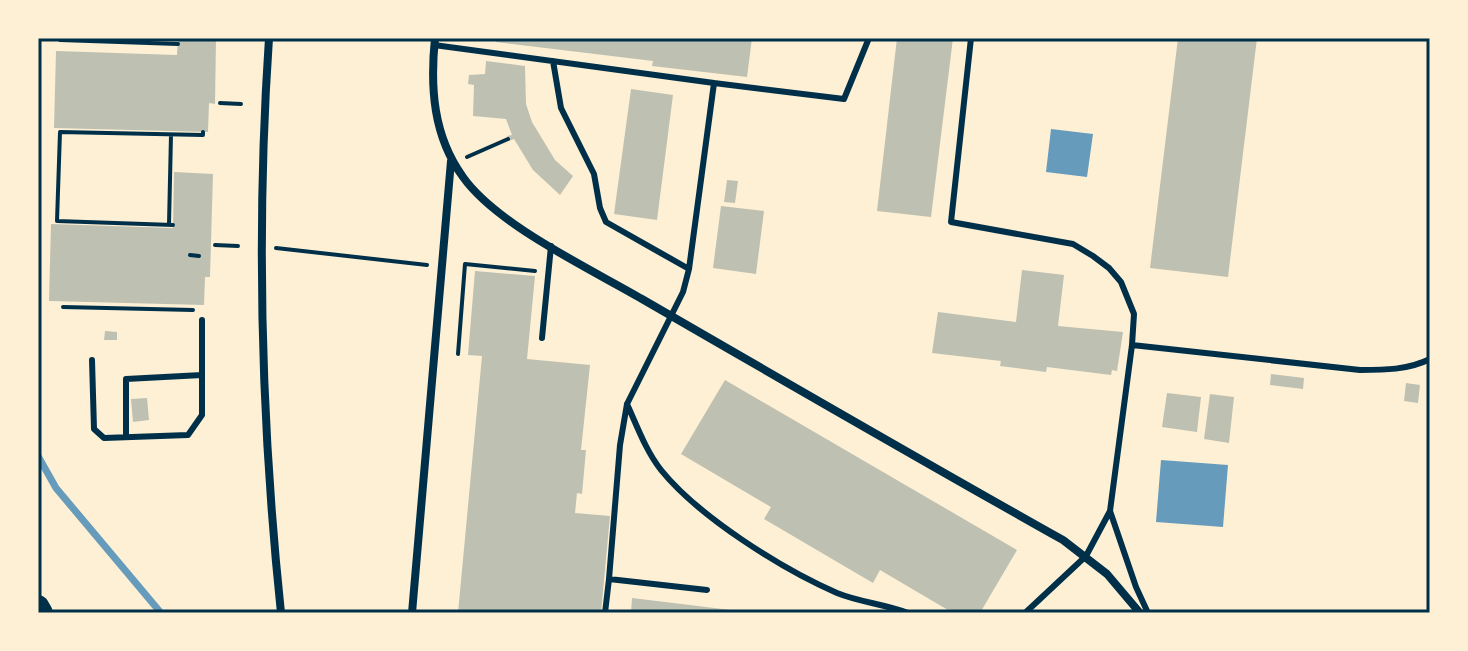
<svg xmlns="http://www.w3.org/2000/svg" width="1468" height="651" font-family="'Fira Sans Condensed',sans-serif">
  <rect width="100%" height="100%" fill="#fdf0d5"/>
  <path fill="#669bbc" d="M1051 129 1093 134 1087 177 1046 172Z
    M1161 460 1228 465 1223 527 1156 522Z"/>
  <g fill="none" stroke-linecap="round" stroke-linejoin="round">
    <path stroke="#669bbc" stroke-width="7" d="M38 456 56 488 161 613"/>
  </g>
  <path fill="#bec0b2" d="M178 38H216L215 104 209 103 208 132 54 128 56 51 177 55Z
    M496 38H752L747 77 652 66 653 61 496 42Z
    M897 38H953L931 217 877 211Z
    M1178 38H1257L1228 277 1150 268Z
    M486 61 525 66 526 104 532 122 555 160 573 176 560 195 533 170 514 139 509 141 507 136 512 135 506 119 473 116 474 85 468 84 469 75 485 74Z
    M631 89 673 95 657 220 614 214Z
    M174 172 213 174 210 277H205L204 305 49 301 51 224 173 228Z
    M727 180 738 181 735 203 724 202Z
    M721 206 764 211 756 274 713 268Z
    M1022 270 1064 275 1058 326 1123 332 1117 371 1112 370 1111 375 1047 367 1046 372 1000 366 1001 361 932 353 938 312 1016 322Z
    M475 271 535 276 527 359 590 365 581 450H586L582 494 577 493 575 513 610 516 601 613H458L482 356 468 355Z
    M105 331 117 332V340H104Z
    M1271 374 1304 378 1303 389 1270 385Z
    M725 380 1017 550 980 613H953L880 570 873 583 764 519 771 507 681 454Z
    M1406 383 1420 385 1418 403 1404 401Z
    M1167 393 1201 397 1197 432 1162 427Z
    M1210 394 1234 397 1229 443 1204 439Z
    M147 398 149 420 133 422 131 399Z
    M632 598 739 611V613H631Z"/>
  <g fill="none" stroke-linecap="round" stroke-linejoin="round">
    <path stroke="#003049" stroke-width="4" d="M60 40 178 44
      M220 103 241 104
      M467 157 508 139
      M169 224 171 135
      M173 225 57 221 60 132 203 135V132
      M215 245 238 246
      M276 248 427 265
      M190 255 199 256
      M63 307 193 310
      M458 354 465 264 535 271"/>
    <path stroke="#003049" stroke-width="6" d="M971 38 951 222 1073 244 1093 256 1109 268 1121 282 1134 314 1132 345
      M434 45 714 83 689 269 606 222 600 208 594 174 561 108 553 61
      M714 83 844 99 869 38
      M689 269 683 292 627 404 620 445 609 579 707 590
      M542 338 551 246
      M92 360 94 429 104 438 188 435 202 415V320
      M627 404C637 426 646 451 661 470 699 517 782 569 837 593 859 602 884 604 908 613
      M126 437V379L202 375
      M605 613 609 579
      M1025 613 1086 556 1110 511
      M1148 613 1136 587 1110 511 1132 345 1360 370C1384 370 1408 370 1430 359"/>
    <path stroke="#003049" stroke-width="8" d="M269 38C256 230 261 422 281 613
      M435 38C430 87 433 136 463 177 497 225 589 268 642 299 782 380 922 461 1063 540L1107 574 1140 613
      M412 613 451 161"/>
    <path stroke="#003049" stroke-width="22" d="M38 606 42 613"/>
  </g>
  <rect width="1468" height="651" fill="none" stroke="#fdf0d5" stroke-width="80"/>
  <rect x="40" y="40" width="1388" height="571" fill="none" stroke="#003049" stroke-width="3"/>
</svg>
